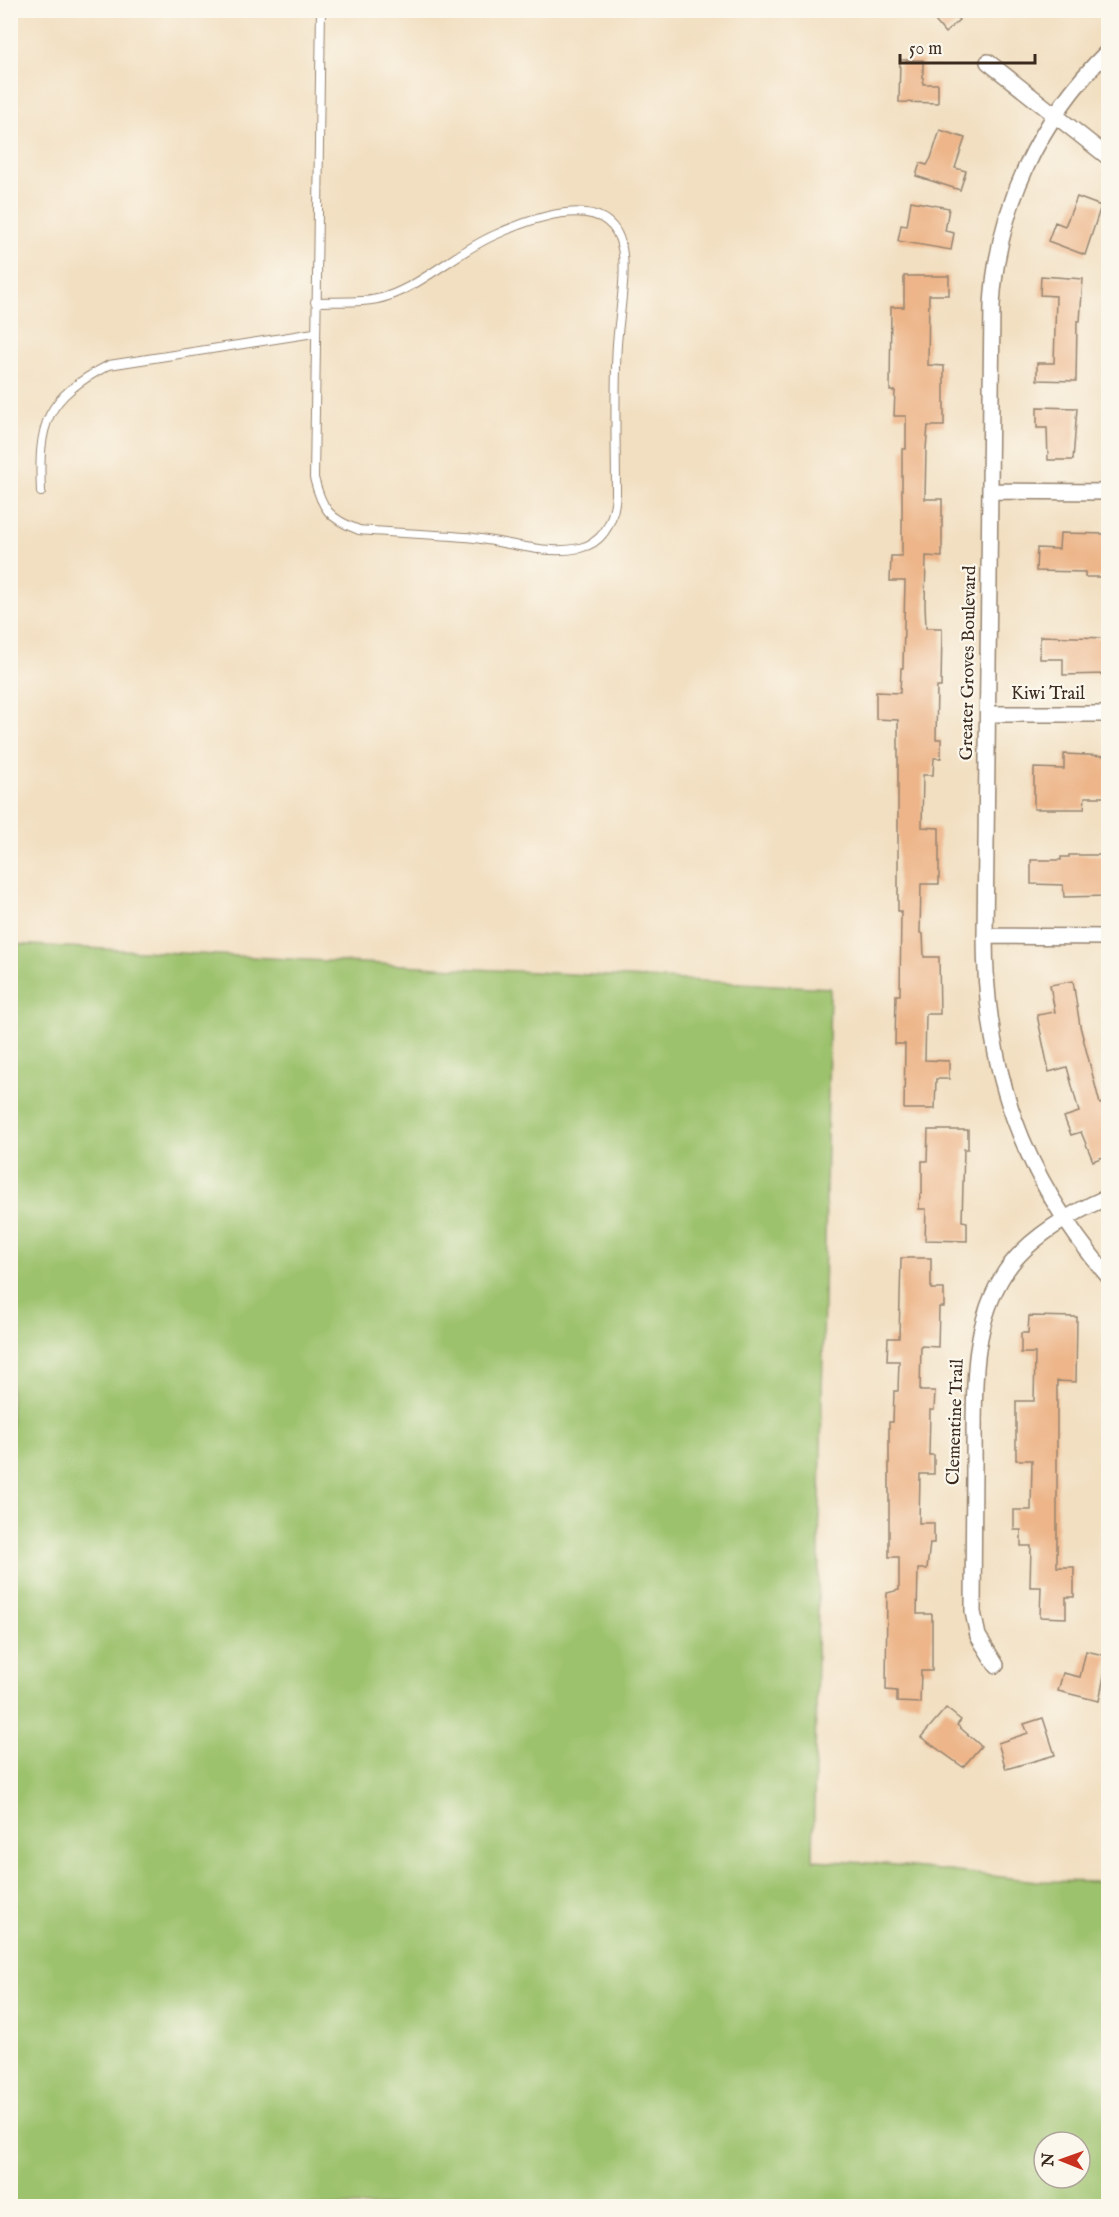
<svg xmlns="http://www.w3.org/2000/svg" width="1119" height="2217" font-family="'IM FELL English',serif">
  <rect width="100%" height="100%" fill="#fbf7ec"/>
  <filter id="ink" filterUnits="userSpaceOnUse"><feTurbulence type="fractalNoise" baseFrequency=".0167" numOctaves="2"/><feDisplacementMap in="SourceGraphic" scale="12" xChannelSelector="R" yChannelSelector="G"/><feConvolveMatrix kernelMatrix="1 2 1 2 8 2 1 2 1" color-interpolation-filters="sRGB"/></filter>
  <filter id="wash" filterUnits="userSpaceOnUse"><feTurbulence type="fractalNoise" baseFrequency=".008" numOctaves="4" result="noise"/><feDisplacementMap in="SourceGraphic" scale="24" xChannelSelector="R" yChannelSelector="G"/><feGaussianBlur stdDeviation="1.35" result="paint"/><feColorMatrix in="noise" values="0 0 0 0 0 0 0 0 0 0 0 0 0 0 0 0 0 1.4 0 .05"/><feComposite in="paint" operator="in"/></filter>
  <g filter="url(#wash)">
    <rect width="100%" height="100%" fill="#f2dfc1"/>
    <path fill="#9dc26d" stroke="#6c7646" stroke-width="1.5" fill-rule="evenodd" d="M11 944 830 988 813 1860 885 1864 1037 1881 1108 1882V2206H11ZM1044 2142H1080V2178H1044Z"/>
    <g id="blocks">
      <path fill="#edb589" d="M926 10H951L959 20 945 33Z
        M900 60H923V84H938V103L899 102Z
        M940 130 965 138 955 168 966 171 960 190 916 176 920 163 927 165 931 158Z
        M1077 197 1101 206 1085 255 1048 241 1055 222 1065 226Z
        M911 201 949 208 945 231 954 233 951 250 898 241 901 225 907 226Z
        M904 276H949V295H929L928 365 944 366V426H928L926 449 925 499H942V557L926 556 925 604 926 628H942L941 687H937L936 739H941V758H934L933 775H923L922 827 939 828V884H921L920 933 923 934 924 957H939L940 1014H926L925 1060 949 1061V1079H936L935 1109H904L905 1044H895L896 995H900L901 911H898V720L876 719V692L900 693 901 668H903L905 581H890L891 556H902V449H906V416H894L895 391H890L891 307H904Z
        M1041 276 1083 279 1080 321H1077L1076 381 1037 380V363H1054L1056 296 1040 295Z
        M1037 407 1077 408 1073 460H1048L1047 428H1037Z
        M1060 533 1108 534V577H1085V572L1036 571 1037 548 1059 549Z
        M1040 636 1108 638V674L1063 675V659H1040Z
        M1064 754 1108 756V797H1085L1084 809H1034V768L1064 769Z
        M1069 855H1108V896L1064 897 1063 885 1031 884V860H1061V857H1069Z
        M1073 981 1080 1026 1100 1104 1108 1101V1155L1093 1161 1081 1132 1071 1135 1064 1117 1079 1112 1067 1067 1049 1072 1037 1015 1055 1012 1050 985Z
        M928 1130H968V1149H964L962 1221 967 1222V1241L925 1240 926 1209H919L920 1194H922V1161H927Z
        M901 1258H931V1289H944V1307H939L938 1347 921 1346 920 1391H935L934 1410H930L929 1455H934V1474H920L919 1523H934V1543H930L927 1569H918L917 1614H932V1671H921L920 1703 897 1702V1691L886 1690 887 1593 899 1590V1557H889V1422H893L894 1391H898L899 1361H887L888 1338H899Z
        M1029 1316 1077 1317 1076 1382 1057 1381V1567H1074V1597H1066V1618L1040 1617 1041 1587H1030L1031 1546H1021V1530H1014V1510H1031L1032 1460H1016V1401H1034L1035 1353H1021V1333H1028Z
        M1086 1651 1108 1656 1099 1701 1058 1691 1063 1673 1080 1677Z
        M946 1708 961 1720 957 1725 981 1746 963 1767 921 1737Z
        M1043 1718 1055 1755 1006 1769 998 1743 1028 1733 1024 1724Z"/>
    </g>
  </g>
  <g filter="url(#ink)">
    <use href="#blocks" fill-opacity="0" stroke="#968470" stroke-width="1.5"/>
    <g fill="none" stroke-linecap="round" stroke-linejoin="round">
      <g stroke="#968470" stroke-width="10">
        <path id="lane" d="M315 302C338 301 366 304 388 296 425 283 458 251 495 235 532 218 611 188 622 248 627 272 619 318 617 344 614 394 616 445 616 495 614 518 606 542 580 548 544 556 502 540 465 537 430 534 395 533 359 530 329 519 322 509 314 478L321 10
          M41 492C38 423 45 398 109 365L314 333"/>
      </g>
      <g stroke="#968470" stroke-width="18">
        <path id="street" d="M1108 51C1039 119 997 208 992 306L985 936C985 1070 1021 1174 1108 1276
          M988 62 1108 157
          M990 491 1108 492
          M988 714H1108
          M985 936 1108 937
          M996 1665 978 1636 973 1612C973 1563 974 1515 974 1466 975 1401 968 1328 1006 1271 1028 1238 1073 1212 1108 1197"/>
      </g>
      <use href="#lane" stroke="#fff" stroke-width="8"/>
      <use href="#street" stroke="#fff" stroke-width="15"/>
    </g>
  </g>
  <g text-anchor="middle" dominant-baseline="central" stroke-width="4.5" stroke-linejoin="round" paint-order="stroke">
    <g font-size="18" fill="#3b2a1e" stroke="#fbf7ec">
      <text transform="translate(969 663) rotate(-89)">Greater Groves Boulevard</text>
      <text x="1048" y="694">Kiwi Trail</text>
      <text transform="translate(956 1422) rotate(-88)">Clementine Trail</text>
    </g>
  </g>
  <rect width="1119" height="2217" fill="none" stroke="#fbf7ec" stroke-width="36"/>
  <g transform="translate(1062 2160) rotate(271)"><circle r="28" fill="#fbf7ec" stroke="#aea59a" stroke-width="1.5"/>
  <path d="M0-4.5L10 22L0 15L-10 22Z" fill="#c8321e"/>
  <text y="-9" font-size="16" font-weight="bold" text-anchor="middle" fill="#3b2a1e">N</text>
  </g>
  <path d="M900 54v9h135v-9" fill="none" stroke="#3b2a1e" stroke-width="3"/>
  <text x="909" y="54" font-size="18" fill="#3b2a1e" stroke="#fbf7ec" stroke-width="4.5" paint-order="stroke">50 m</text>
</svg>
